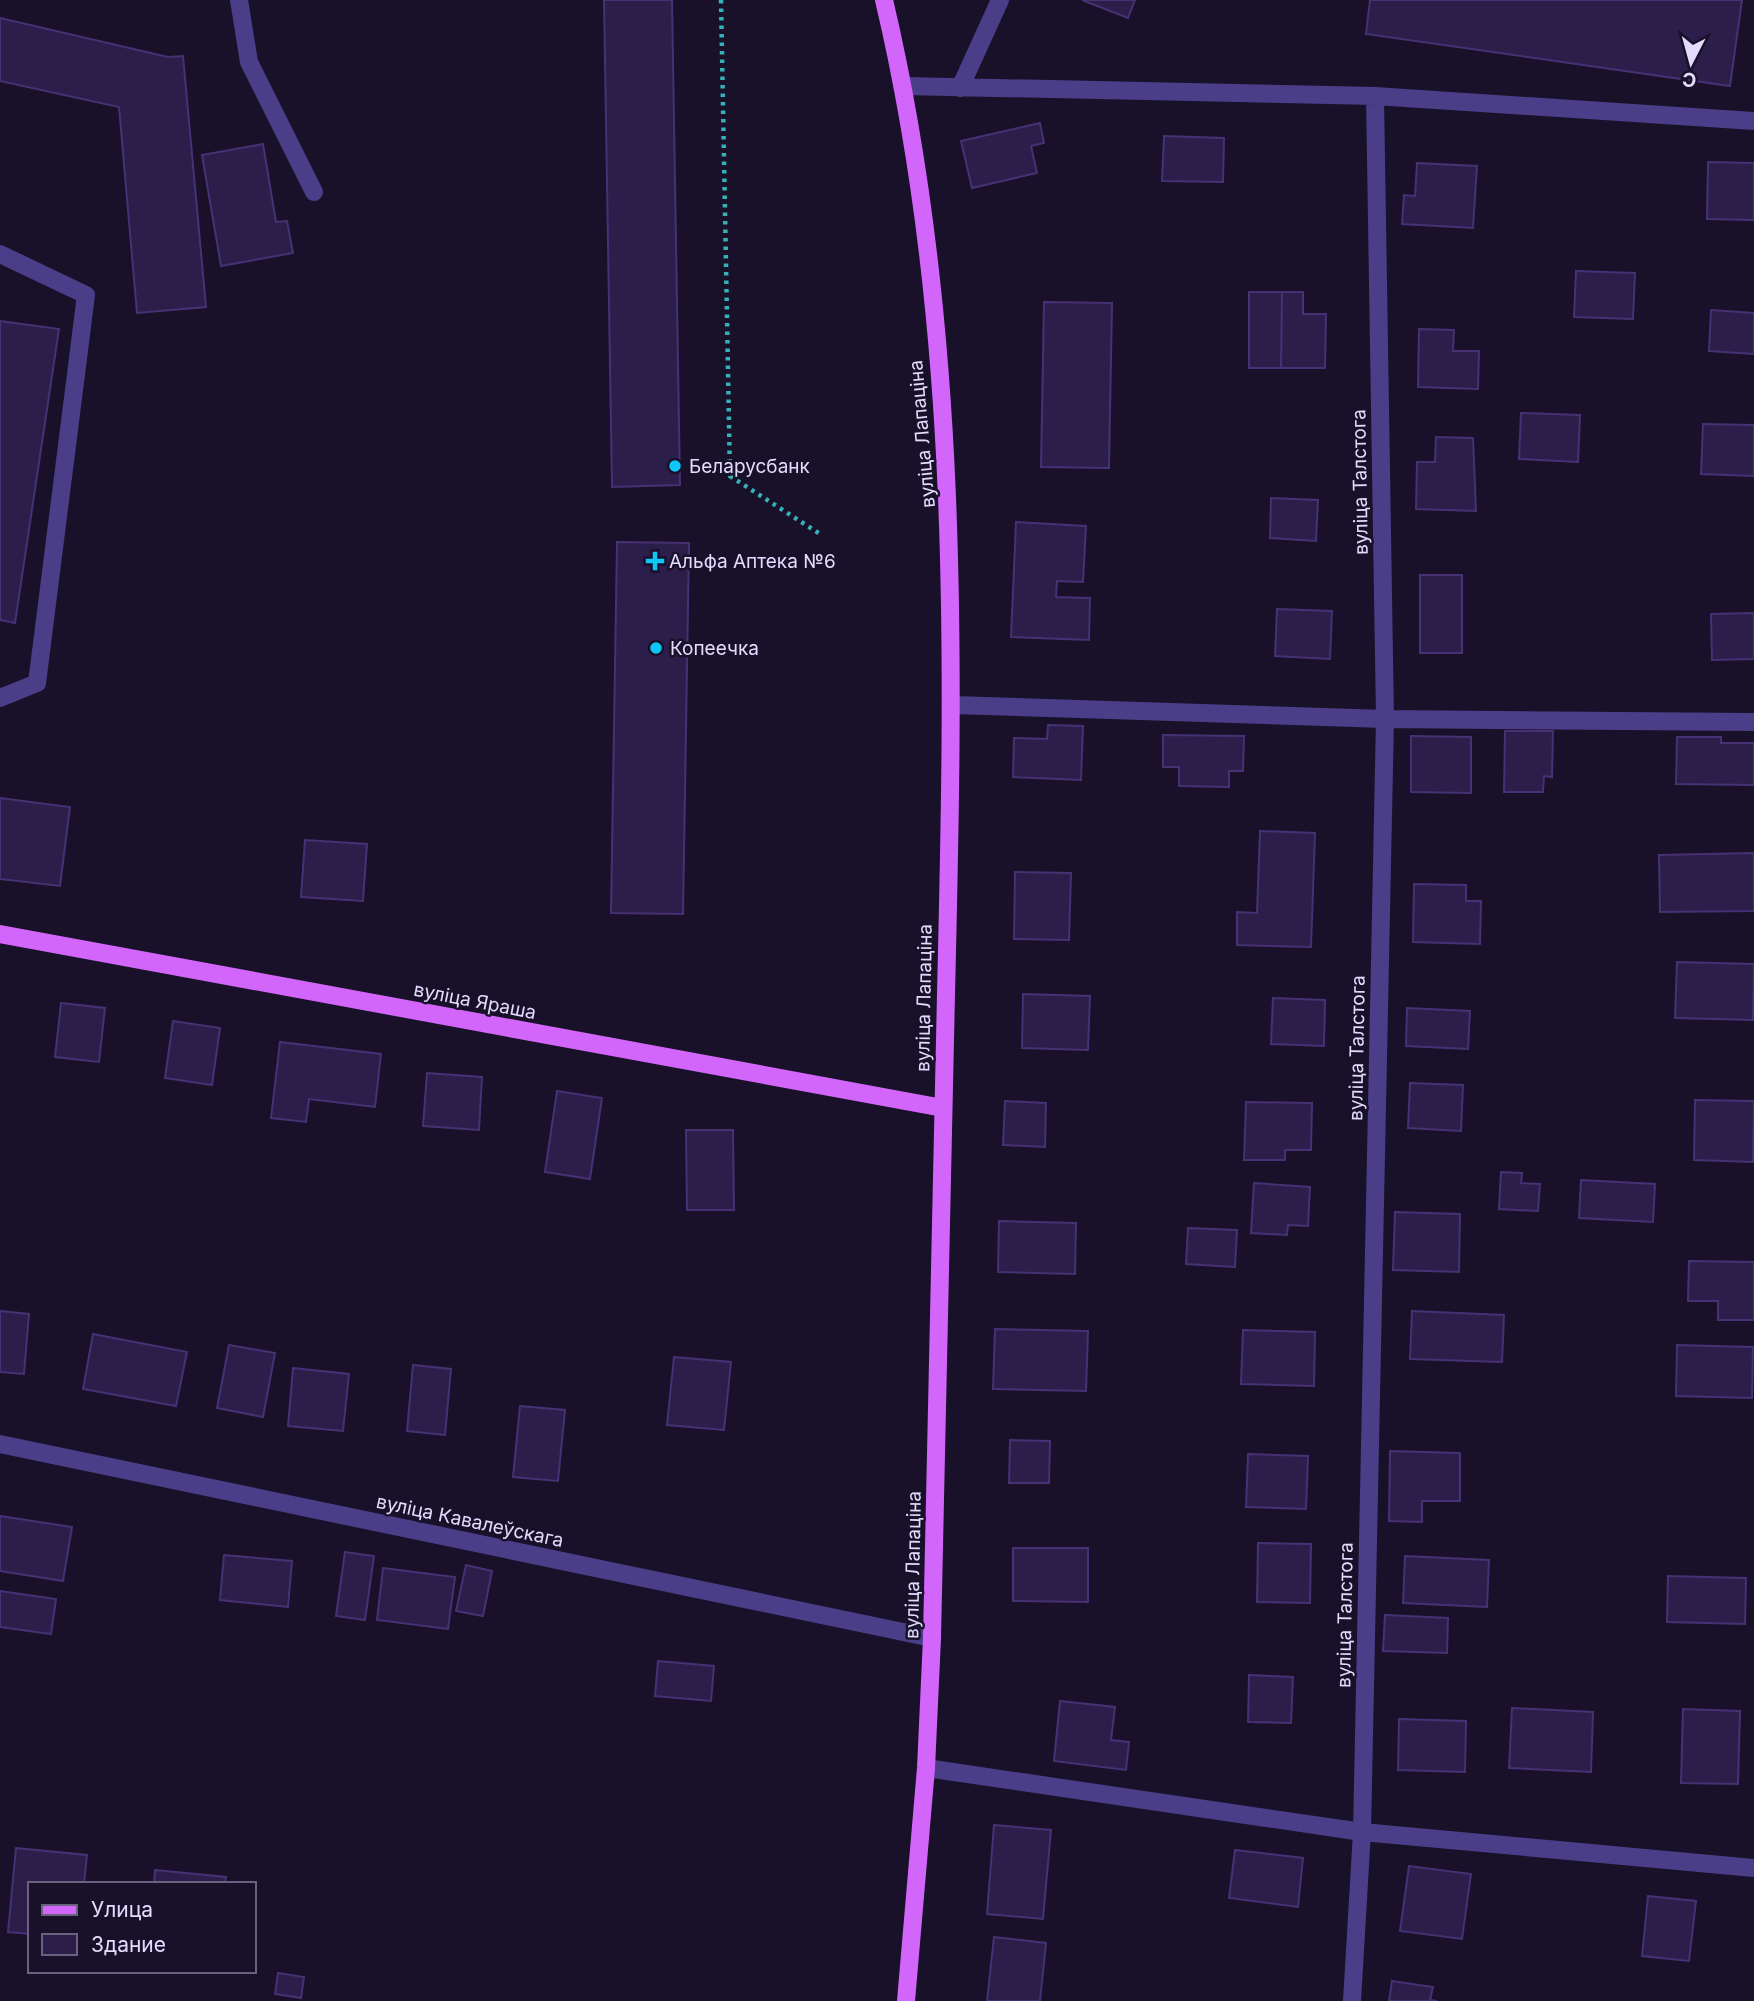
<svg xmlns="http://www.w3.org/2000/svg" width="1754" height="2001" font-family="Inter,sans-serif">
  <rect width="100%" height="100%" fill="#181129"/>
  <path fill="#2c1e4a" stroke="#463175" stroke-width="2" d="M604 0H672L680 485 612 487Z
    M1082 0H1135L1128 18Z
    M1370 0H1742L1730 86 1366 34Z
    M0 18 168 57 183 56 206 307 137 313 119 107 0 81Z
    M1040 123 1044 143 1031 146 1037 173 972 188 961 141Z
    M1164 136 1224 138 1223 182 1162 181Z
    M263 144 276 222 287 221 293 253 221 266 202 155Z
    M1708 162 1754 163V220L1707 219Z
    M1417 163 1477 166 1473 228 1402 224 1404 195 1415 196Z
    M1576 271 1635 273 1633 319 1574 317Z
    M1249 292H1282L1281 368H1249Z
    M1282 292H1303V314H1326L1325 368H1281Z
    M1044 302 1112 303 1109 468 1041 467Z
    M1711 310 1754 313V354L1709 351Z
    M0 321 59 329 15 623 0 620Z
    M1419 329 1454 330 1453 351H1479L1478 389 1418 387Z
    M1521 413 1580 415 1578 462 1519 459Z
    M1703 424 1754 425V476L1701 474Z
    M1436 437 1473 438 1476 511 1416 509 1417 462H1435Z
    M1271 498 1318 500 1316 541 1270 538Z
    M1016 522 1086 526 1083 582 1057 581 1056 597 1090 598 1089 640 1011 637Z
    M617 542 689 543 683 914 611 913Z
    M1420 575H1462V653H1420Z
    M1277 609 1332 611 1330 659 1275 656Z
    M1754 613V659L1712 660 1711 614Z
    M1048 725 1083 726 1081 780 1013 777 1014 738 1047 739Z
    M1505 731H1553L1552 777 1544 776 1543 792H1504Z
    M1163 735 1244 736 1243 771H1229V787L1179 786V767H1163Z
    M1411 736 1471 737V793L1411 792Z
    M1677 737H1721V743H1754V785L1676 784Z
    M0 798 70 807 60 886 0 879Z
    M1260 831 1315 833 1311 947 1237 945V912L1257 913Z
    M305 840 367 844 363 901 301 897Z
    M1754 853V911L1660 912 1659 855Z
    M1015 872 1071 873 1069 940 1014 939Z
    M1414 884 1466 885V901H1481L1480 944 1413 942Z
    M1677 962 1754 964 1753 1020 1675 1018Z
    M1023 994 1090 996 1088 1050 1022 1048Z
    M1273 998 1325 1000 1324 1046 1271 1044Z
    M61 1003 105 1008 99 1062 55 1057Z
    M1407 1008 1470 1011 1468 1049 1406 1046Z
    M173 1021 220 1028 212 1085 165 1078Z
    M280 1042 381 1054 375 1107 309 1099 306 1122 271 1118Z
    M427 1073 482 1077 479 1130 423 1126Z
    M1410 1083 1463 1085 1461 1131 1408 1128Z
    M557 1091 602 1098 590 1179 545 1172Z
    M1695 1100 1754 1101 1753 1162 1694 1160Z
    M1005 1101 1046 1103 1045 1147 1003 1145Z
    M1246 1102 1312 1103 1311 1150H1285V1160H1244Z
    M686 1130H733L734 1210H687Z
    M1501 1172 1522 1173 1521 1183 1540 1184 1538 1211 1499 1209Z
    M1581 1180 1655 1184 1653 1222 1579 1218Z
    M1254 1183 1310 1187 1308 1226 1288 1225 1287 1235 1251 1233Z
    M1395 1212 1460 1214 1459 1272 1393 1270Z
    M999 1221 1076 1223 1075 1274 998 1272Z
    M1188 1228 1237 1230 1235 1267 1186 1264Z
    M1689 1261 1754 1262V1320H1718V1301H1688Z
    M0 1311 29 1314 24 1374 0 1372Z
    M1412 1311 1504 1315 1502 1362 1410 1359Z
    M995 1329 1088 1331 1086 1391 993 1389Z
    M1243 1330 1315 1332 1314 1386 1241 1384Z
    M93 1334 187 1352 176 1406 83 1389Z
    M229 1345 275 1353 263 1417 217 1408Z
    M1677 1345 1753 1347 1752 1398 1676 1396Z
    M674 1357 731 1362 724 1430 667 1425Z
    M413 1365 451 1369 445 1435 407 1431Z
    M293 1368 349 1374 343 1431 288 1426Z
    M520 1406 565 1410 558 1481 513 1477Z
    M1010 1440 1050 1441 1049 1483H1009Z
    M1390 1451 1460 1453V1501H1422V1522L1389 1521Z
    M1248 1454 1308 1456 1306 1509 1246 1507Z
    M0 1516 72 1527 63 1581 0 1571Z
    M1258 1543 1311 1544 1310 1603 1257 1602Z
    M1013 1548H1088V1602L1013 1601Z
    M345 1552 374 1556 365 1620 336 1616Z
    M224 1555 292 1561 288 1607 220 1600Z
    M1405 1556 1489 1560 1487 1607 1403 1603Z
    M466 1565 492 1571 483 1616 456 1611Z
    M383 1568 455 1577 448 1629 377 1620Z
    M1668 1576 1746 1578 1745 1624 1667 1622Z
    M0 1591 56 1599 51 1634 0 1627Z
    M1385 1615 1448 1618 1447 1653 1383 1651Z
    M658 1661 714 1666 711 1701 655 1696Z
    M1249 1675 1293 1677 1291 1723 1248 1722Z
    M1060 1701 1115 1707 1111 1740 1129 1742 1126 1770 1054 1761Z
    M1512 1708 1593 1712 1591 1772 1509 1768Z
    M1683 1709 1740 1711 1738 1784 1681 1783Z
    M1399 1719 1466 1721 1465 1772 1398 1770Z
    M994 1825 1051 1830 1043 1919 987 1914Z
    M16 1848 87 1855 84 1884H30V1934L8 1932Z
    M1235 1850 1303 1858 1298 1907 1229 1898Z
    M1409 1866 1471 1874 1462 1939 1400 1931Z
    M155 1870 226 1877 225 1884H154Z
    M1648 1896 1696 1901 1689 1961 1642 1956Z
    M994 1937 1046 1943 1040 2001H987Z
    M278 1973 304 1977 301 1998 275 1994Z
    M1392 1981 1433 1987 1430 2000 1437 2001H1389Z"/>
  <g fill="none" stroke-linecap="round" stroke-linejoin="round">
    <path stroke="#35b2b8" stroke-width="4.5" stroke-dasharray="3.5 5" stroke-linecap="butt" d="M721 0 730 476 820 534"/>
    <path stroke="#493e87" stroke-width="18" d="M0 254 86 295 37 683 0 698"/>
    <path stroke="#493e87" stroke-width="18" d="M239 0 249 62 314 192
      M905 86 1375 96 1754 121
      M960 88 1000 0
      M953 705 1385 719 1754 722
      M0 1444 932 1638
      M926 1768 1362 1832 1754 1868
      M1352 2001 1362 1832 1385 719 1375 96"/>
    <path stroke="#d366fa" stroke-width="18" d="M884 0C961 326 954 662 946 994 940 1209 936 1424 932 1638L926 1768 906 2001
      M0 934 943 1108"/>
  </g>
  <g fill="#0ec6f7" stroke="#181129" stroke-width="2.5">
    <circle cx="675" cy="466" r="7"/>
    <path d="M651.5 550.5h7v7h7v7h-7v7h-7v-7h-7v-7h7z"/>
    <circle cx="656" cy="648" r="7"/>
  </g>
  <g text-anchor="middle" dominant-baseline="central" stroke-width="5" stroke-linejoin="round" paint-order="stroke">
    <g font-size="19" fill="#e3dbfe" stroke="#181129">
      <text transform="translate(922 434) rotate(-95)">вуліца Лапаціна</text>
      <text transform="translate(1360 482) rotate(-91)">вуліца Талстога</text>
      <text transform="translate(924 998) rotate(-89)">вуліца Лапаціна</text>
      <text transform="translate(475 1001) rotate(11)">вуліца Яраша</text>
      <text transform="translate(1357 1048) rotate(-89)">вуліца Талстога</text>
      <text transform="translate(470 1521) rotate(12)">вуліца Кавалеўскага</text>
      <text transform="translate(913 1565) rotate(-89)">вуліца Лапаціна</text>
      <text transform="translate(1345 1615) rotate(-89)">вуліца Талстога</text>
    </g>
    <g font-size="19" fill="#e3dbfe" stroke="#181129" text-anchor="start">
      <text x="689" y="466">Беларусбанк</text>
      <text x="669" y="561">Альфа Аптека №6</text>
      <text x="670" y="648">Копеечка</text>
    </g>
  </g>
  <rect x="28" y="1882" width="228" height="91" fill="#181129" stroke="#69627e" stroke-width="2"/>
  <rect x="42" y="1905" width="35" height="10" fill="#d366fa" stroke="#69627e" stroke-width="2"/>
  <text x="91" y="1917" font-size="21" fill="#e3dbfe">Улица</text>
  <rect x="42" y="1934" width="35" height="21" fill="#2c1e4a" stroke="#69627e" stroke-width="2"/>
  <text x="91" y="1952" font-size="21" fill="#e3dbfe">Здание</text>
  <g transform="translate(1691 63) rotate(186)" stroke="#181129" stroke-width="5" paint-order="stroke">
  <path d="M0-5L12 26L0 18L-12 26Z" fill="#e3dbfe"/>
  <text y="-10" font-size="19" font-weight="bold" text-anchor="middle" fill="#e3dbfe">С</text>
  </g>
</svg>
